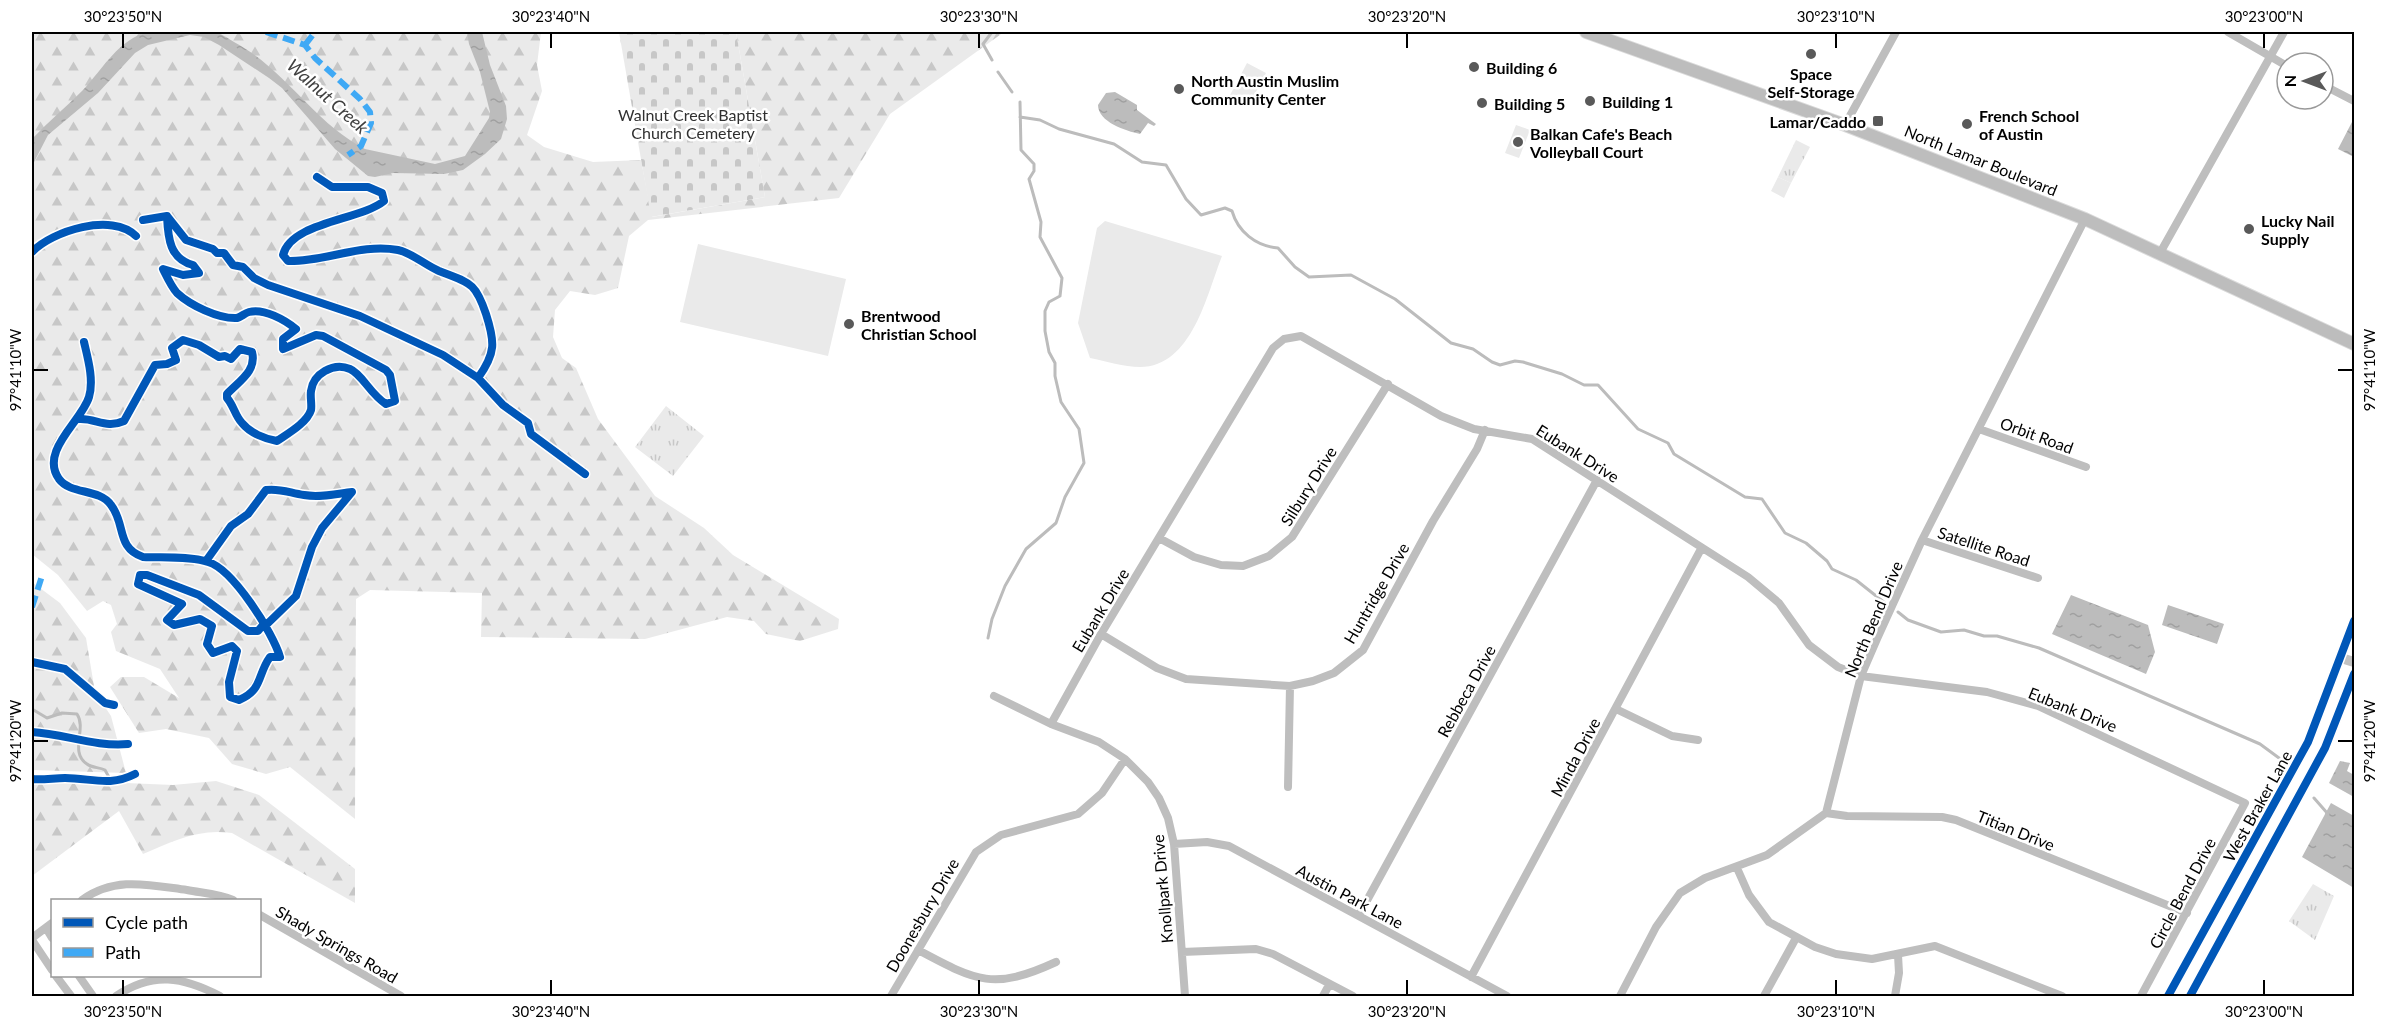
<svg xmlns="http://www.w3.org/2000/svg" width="2386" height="1028" font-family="Lato,sans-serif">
  <defs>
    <pattern id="grass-tufts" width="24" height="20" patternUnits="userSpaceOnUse" patternTransform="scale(1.5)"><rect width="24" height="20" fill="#eaeaea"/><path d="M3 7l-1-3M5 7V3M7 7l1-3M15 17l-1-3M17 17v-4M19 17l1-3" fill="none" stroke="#c7c7c7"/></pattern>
    <pattern id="forest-firs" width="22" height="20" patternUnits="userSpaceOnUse" patternTransform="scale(1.5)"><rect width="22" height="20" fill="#eaeaea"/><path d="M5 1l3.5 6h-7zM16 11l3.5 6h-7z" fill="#c7c7c7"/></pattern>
    <pattern id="cemetery-stones" width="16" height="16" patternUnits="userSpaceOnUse" patternTransform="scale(1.5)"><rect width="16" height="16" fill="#eaeaea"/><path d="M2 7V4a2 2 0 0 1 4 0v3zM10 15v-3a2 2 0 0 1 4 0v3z" fill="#c7c7c7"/></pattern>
    <pattern id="water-ripples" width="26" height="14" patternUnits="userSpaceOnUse" patternTransform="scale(1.5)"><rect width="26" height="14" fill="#bcbcbc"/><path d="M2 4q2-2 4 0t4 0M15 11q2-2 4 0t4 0" fill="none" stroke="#a0a0a0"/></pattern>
  </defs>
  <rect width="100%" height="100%" fill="#fff"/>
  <path fill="url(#grass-tufts)" d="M1796 140 1810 147 1791 183 1778 177Z
    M666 406 704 436 673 476 635 447Z
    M2313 884 2334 896 2315 940 2289 921Z"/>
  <path fill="url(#forest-firs)" d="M32 32H541L537 65 542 91 527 135 544 147 593 162 641 160 652 217 765 197 736 32H1004L890 114 839 198 648 220 629 236 618 288 595 295 570 291 555 310 553 337 562 358 576 368 598 419 655 496 704 528 733 555 839 619 838 629 800 641 766 634 754 621 727 617 645 639 481 637 482 593 370 590 356 599 355 819 290 767 266 774 232 764 209 738 166 729 139 733 110 687 121 677H144L179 698 160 669 116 651 111 632 117 624 111 605 103 601 87 611 58 575 32 554Z
    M32 582 60 603 86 638 95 692 111 716 126 773 32 770Z
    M32 779 173 785 216 781 259 795 355 869V903L232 833C199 828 173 841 143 854L119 811 32 876Z"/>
  <path fill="url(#cemetery-stones)" d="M619 32H736L765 197 651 217Z"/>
  <path fill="#eaeaea" d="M1247 63 1266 73 1248 107 1229 97Z
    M1516 125 1530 130 1519 158 1505 153Z
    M1778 177 1791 183 1784 198 1771 191Z
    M1105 221 1222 256C1207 294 1192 367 1140 367 1124 367 1106 361 1090 358L1078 323 1097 228Z
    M698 244 846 279 828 356 680 322Z"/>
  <path fill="url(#water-ripples)" d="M149 32C170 31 193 28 214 32 220 33 228 38 234 42 285 69 314 123 365 149L435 164 465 156 489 118 490 112 480 72 469 44 467 32H482L490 65 506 106 507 119 501 139 485 154 463 170 444 174 393 173 375 177 368 176 335 149 282 88 269 78 219 45 204 37 190 35 148 45 135 53 98 93 48 135 32 166V139C48 122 66 107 83 90 103 69 119 38 149 32Z
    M1115 92 1137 105V110L1156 124 1154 126 1148 123 1140 134C1126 131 1098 122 1098 105L1106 93Z
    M2352 122 2354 123V157L2338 149Z
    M2071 595 2148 625 2155 652 2146 674 2052 634Z
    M2168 605 2224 624 2217 644 2162 625Z
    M2340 761 2350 763 2347 771 2354 775V797L2329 783Z
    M2331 803 2354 816V888L2302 857Z"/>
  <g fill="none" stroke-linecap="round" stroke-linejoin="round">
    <path stroke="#bcbcbc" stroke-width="3" d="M992 32 983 44 992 60
      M998 72 1012 92
      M1020 117 1040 120 1059 129 1114 144 1142 162 1166 165 1186 199 1201 215 1225 208 1232 211C1238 232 1256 246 1278 248L1295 267 1309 277 1351 275 1395 299 1451 343 1473 349 1492 362 1500 365 1515 361 1523 362 1562 374 1584 385H1598L1638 429 1668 443 1674 454 1745 497 1762 499 1785 533 1806 543 1827 561 1832 569 1856 580 1885 603
      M1898 612 1908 620 1941 632 1964 630 1984 636H1997L2039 648 2260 744 2279 758
      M988 638 992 619 1005 586 1026 549 1056 523 1065 497 1084 463 1079 429 1061 402 1055 376V363L1049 352 1045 331V311L1049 302 1060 296 1062 278 1040 237 1041 222 1029 179 1034 171V164L1021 150 1020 102
      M32 709 47 718 62 713 77 714C87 729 69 752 87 764 92 768 99 767 105 770L110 779
      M2314 798 2328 814"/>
    <g stroke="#dbdbdb" stroke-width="14">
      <path id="primary" d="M1586 32 1845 125 2085 219 2354 344"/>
    </g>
    <path stroke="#bebebe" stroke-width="8" d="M2228 32 2287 66
      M2323 85 2354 101
      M1845 125 1896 32
      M2160 253 2284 32
      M1979 429 2086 467
      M1159 538 1194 557 1221 565 1243 566 1269 556 1292 537 1388 384
      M1922 540 2038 578
      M1101 634 1157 668 1186 679 1290 686 1313 681 1334 673 1363 650 1433 521 1477 449 1485 430
      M994 696 1051 724 1099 742 1125 759 1148 782 1159 798 1168 818 1174 844 1185 996
      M1616 709 1672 736 1698 740
      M1051 724 1101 634 1273 348 1284 339 1301 336 1441 416 1474 429 1532 439 1748 577 1779 603 1809 645 1838 667 1861 676 1987 692 2038 706 2245 803 2141 996
      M1288 787 1290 686
      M1826 813 1847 816 1942 817 1956 820 2187 913
      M1174 844 1207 842 1229 846 1507 996
      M1737 868 1749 895 1769 922 1815 947 1836 954 1872 959 1935 946 2062 996
      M82 900C115 876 149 885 187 890 202 893 219 894 233 900
      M260 915 401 996
      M1359 915 1597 480
      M46 928 52 938
      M32 938 52 923
      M32 940 52 970
      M918 950C976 981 993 991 1056 962
      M1182 952 1256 949 1273 954 1353 996
      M56 976 71 996
      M79 976 93 996
      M1471 977 1701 549
      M116 996C153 971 183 977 220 996
      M891 996 976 852 1001 835 1078 814 1102 793 1125 759
      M1323 996 1329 985
      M1620 996 1656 927 1680 893 1705 878 1767 855 1826 813 1861 676 1877 639 1922 540 2085 219
      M1764 996 1796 938
      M1895 996 1899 973 1898 955"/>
    <path stroke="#c2c2c2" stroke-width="10" d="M2341 658 2354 662
      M2168 996 2308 742 2354 621
      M2190 996 2325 748 2354 674"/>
    <use href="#primary" stroke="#bdbdbd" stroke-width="12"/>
    <path stroke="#3fa9f5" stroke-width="6" stroke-dasharray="12 6" stroke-linecap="butt" d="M266 32 305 45 315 58 360 99 370 112 371 123 361 146 348 155
      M305 45 315 32
      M32 607 42 576"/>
    <g stroke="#fff" stroke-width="11">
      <path id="cycleway" d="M317 177 332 187H368L382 193 384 201C361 220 291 222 283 255L288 261C325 262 361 243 398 250 412 253 425 265 439 271 469 283 475 281 486 314 495 342 496 353 478 378
        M143 220 167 216 186 240 213 249 217 253H224L233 265 243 267 254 278 268 285 360 316 443 355 478 378 503 405 528 423 531 434 585 474
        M32 252C52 231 112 212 136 236
        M84 342C88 359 94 380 89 397 82 421 39 451 59 479 71 495 99 488 111 505 126 524 116 548 143 557 163 558 189 556 208 562 233 569 273 633 280 657H270C257 675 263 690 239 700L230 697 229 682 237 651 232 646 213 653 207 644 212 626 200 619 174 625 167 620 182 604 138 584 140 575H147L199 595 248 631H258L263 625
        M79 419C96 418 106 429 124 421L155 365 167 364 176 360 172 348 183 340 199 345 219 357 225 356 231 359 240 349 252 352C257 371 239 381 227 394V398C234 406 235 416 242 423 250 433 265 439 277 441 287 434 307 423 311 410 312 404 310 397 311 391 313 374 333 362 350 369 362 374 370 394 386 404L395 401 390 375 386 370 323 336 316 335 283 349V339L296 329C285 320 264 308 249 312 245 313 241 317 237 318 218 319 190 305 177 293 171 286 167 277 163 269L183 275 199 273 193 265C170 259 168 239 167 216
        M206 561 231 526 248 514 266 490C280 488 290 493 304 495 320 498 336 494 352 492L322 528 312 547 296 596 264 627
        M32 662 65 669 105 703 114 705
        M32 732C65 734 95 747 128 744
        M32 779C43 780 54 778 65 778 91 778 110 787 135 774
        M2168 996 2308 742 2354 621
        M2190 996 2325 748 2354 674"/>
    </g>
    <use href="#cycleway" stroke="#0057b8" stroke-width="8"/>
  </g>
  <path fill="none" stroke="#000" stroke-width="2" d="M123 33V48M551 33V48M979 33V48M1407 33V48M1836 33V48M2264 33V48M33 370H48M2338 370H2353M33 741H48M2338 741H2353M123 980V995M551 980V995M979 980V995M1407 980V995M1836 980V995M2264 980V995"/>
  <g fill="#595959" stroke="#fff" stroke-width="2">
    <circle cx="1811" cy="54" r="6"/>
    <circle cx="1474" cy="67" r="6"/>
    <circle cx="1179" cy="89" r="6"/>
    <circle cx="1590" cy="101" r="6"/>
    <circle cx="1482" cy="103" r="6"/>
    <rect x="1872" y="115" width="12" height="12" rx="3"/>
    <circle cx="1967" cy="124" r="6"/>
    <circle cx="1518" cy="142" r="6"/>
    <circle cx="2249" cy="229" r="6"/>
    <circle cx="849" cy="324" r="6"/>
  </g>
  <g text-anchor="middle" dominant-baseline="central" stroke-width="5" stroke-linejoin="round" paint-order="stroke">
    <g font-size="16" font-weight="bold" fill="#000" stroke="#fff" text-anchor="start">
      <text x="1486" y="67">Building 6</text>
      <text x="1811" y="73" text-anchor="middle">Space<tspan x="1811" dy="18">Self-Storage</tspan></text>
      <text x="1191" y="80">North Austin Muslim<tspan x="1191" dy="18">Community Center</tspan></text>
      <text x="1602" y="101">Building 1</text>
      <text x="1494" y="103">Building 5</text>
      <text x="1979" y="115">French School<tspan x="1979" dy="18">of Austin</tspan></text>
      <text x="1866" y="121" text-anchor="end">Lamar/Caddo</text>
      <text x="1530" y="133">Balkan Cafe's Beach<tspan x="1530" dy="18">Volleyball Court</tspan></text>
      <text x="2261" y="220">Lucky Nail<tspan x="2261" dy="18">Supply</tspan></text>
      <text x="861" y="315">Brentwood<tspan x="861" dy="18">Christian School</tspan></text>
    </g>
    <g font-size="16" fill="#303030" stroke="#fff">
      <text x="693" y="114">Walnut Creek Baptist<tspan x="693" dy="18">Church Cemetery</tspan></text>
    </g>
    <g font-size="16" fill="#000" stroke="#fff">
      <text transform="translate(1981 160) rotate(22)">North Lamar Boulevard</text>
      <text transform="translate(2037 435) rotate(20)">Orbit Road</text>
      <text transform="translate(1578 453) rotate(32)">Eubank Drive</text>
      <text transform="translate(1308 486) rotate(-58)">Silbury Drive</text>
      <text transform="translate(1984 546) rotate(18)">Satellite Road</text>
      <text transform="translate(1376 593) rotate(-60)">Huntridge Drive</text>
      <text transform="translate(1100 610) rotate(-59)">Eubank Drive</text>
      <text transform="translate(1873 619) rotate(-67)">North Bend Drive</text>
      <text transform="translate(1466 691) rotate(-61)">Rebbeca Drive</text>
      <text transform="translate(2073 709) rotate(22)">Eubank Drive</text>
      <text transform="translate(1575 757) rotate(-62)">Minda Drive</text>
      <text transform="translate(2257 806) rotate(-61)">West Braker Lane</text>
      <text transform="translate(2016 830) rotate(22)">Titian Drive</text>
      <text transform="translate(1162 889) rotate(-95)">Knollpark Drive</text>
      <text transform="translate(2182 893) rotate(-62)">Circle Bend Drive</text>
      <text transform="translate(1350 896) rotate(28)">Austin Park Lane</text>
      <text transform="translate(922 915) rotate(-60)">Doonesbury Drive</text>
      <text transform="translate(337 944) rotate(30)">Shady Springs Road</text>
    </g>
    <g font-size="18" font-style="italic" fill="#414141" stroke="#fff">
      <text transform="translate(328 96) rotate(42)">Walnut Creek</text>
    </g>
  </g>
  <rect width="2386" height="1028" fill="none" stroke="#ffffff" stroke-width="66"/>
  <rect x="51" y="899" width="210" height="78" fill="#ffffff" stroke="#999999" stroke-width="1.5"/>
  <rect x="63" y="918" width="30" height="9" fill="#0057b8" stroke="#999999" stroke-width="1.5"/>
  <text x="105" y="929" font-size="18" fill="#000000">Cycle path</text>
  <rect x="63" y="948" width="30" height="9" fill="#3fa9f5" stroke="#999999" stroke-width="1.5"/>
  <text x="105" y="959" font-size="18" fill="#000000">Path</text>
  <g transform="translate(2305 81) rotate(270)"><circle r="28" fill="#ffffff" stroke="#999999" stroke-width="1.5"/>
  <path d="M0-4.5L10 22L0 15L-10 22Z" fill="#595959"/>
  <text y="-9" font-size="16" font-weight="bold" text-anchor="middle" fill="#000000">N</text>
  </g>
  <rect x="33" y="33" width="2320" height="962" fill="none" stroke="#000" stroke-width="2"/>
  <g font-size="15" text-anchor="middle" fill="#000">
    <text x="123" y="22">30°23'50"N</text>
    <text x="551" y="22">30°23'40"N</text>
    <text x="979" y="22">30°23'30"N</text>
    <text x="1407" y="22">30°23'20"N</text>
    <text x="1836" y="22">30°23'10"N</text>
    <text x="2264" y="22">30°23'00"N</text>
    <text transform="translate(2370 370) rotate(-90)" y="5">97°41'10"W</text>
    <text transform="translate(16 370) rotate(-90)" y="5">97°41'10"W</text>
    <text transform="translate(2370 741) rotate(-90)" y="5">97°41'20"W</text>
    <text transform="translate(16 741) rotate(-90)" y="5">97°41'20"W</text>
    <text x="123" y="1017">30°23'50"N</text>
    <text x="551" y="1017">30°23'40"N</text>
    <text x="979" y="1017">30°23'30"N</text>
    <text x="1407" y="1017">30°23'20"N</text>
    <text x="1836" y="1017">30°23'10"N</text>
    <text x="2264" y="1017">30°23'00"N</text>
  </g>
</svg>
